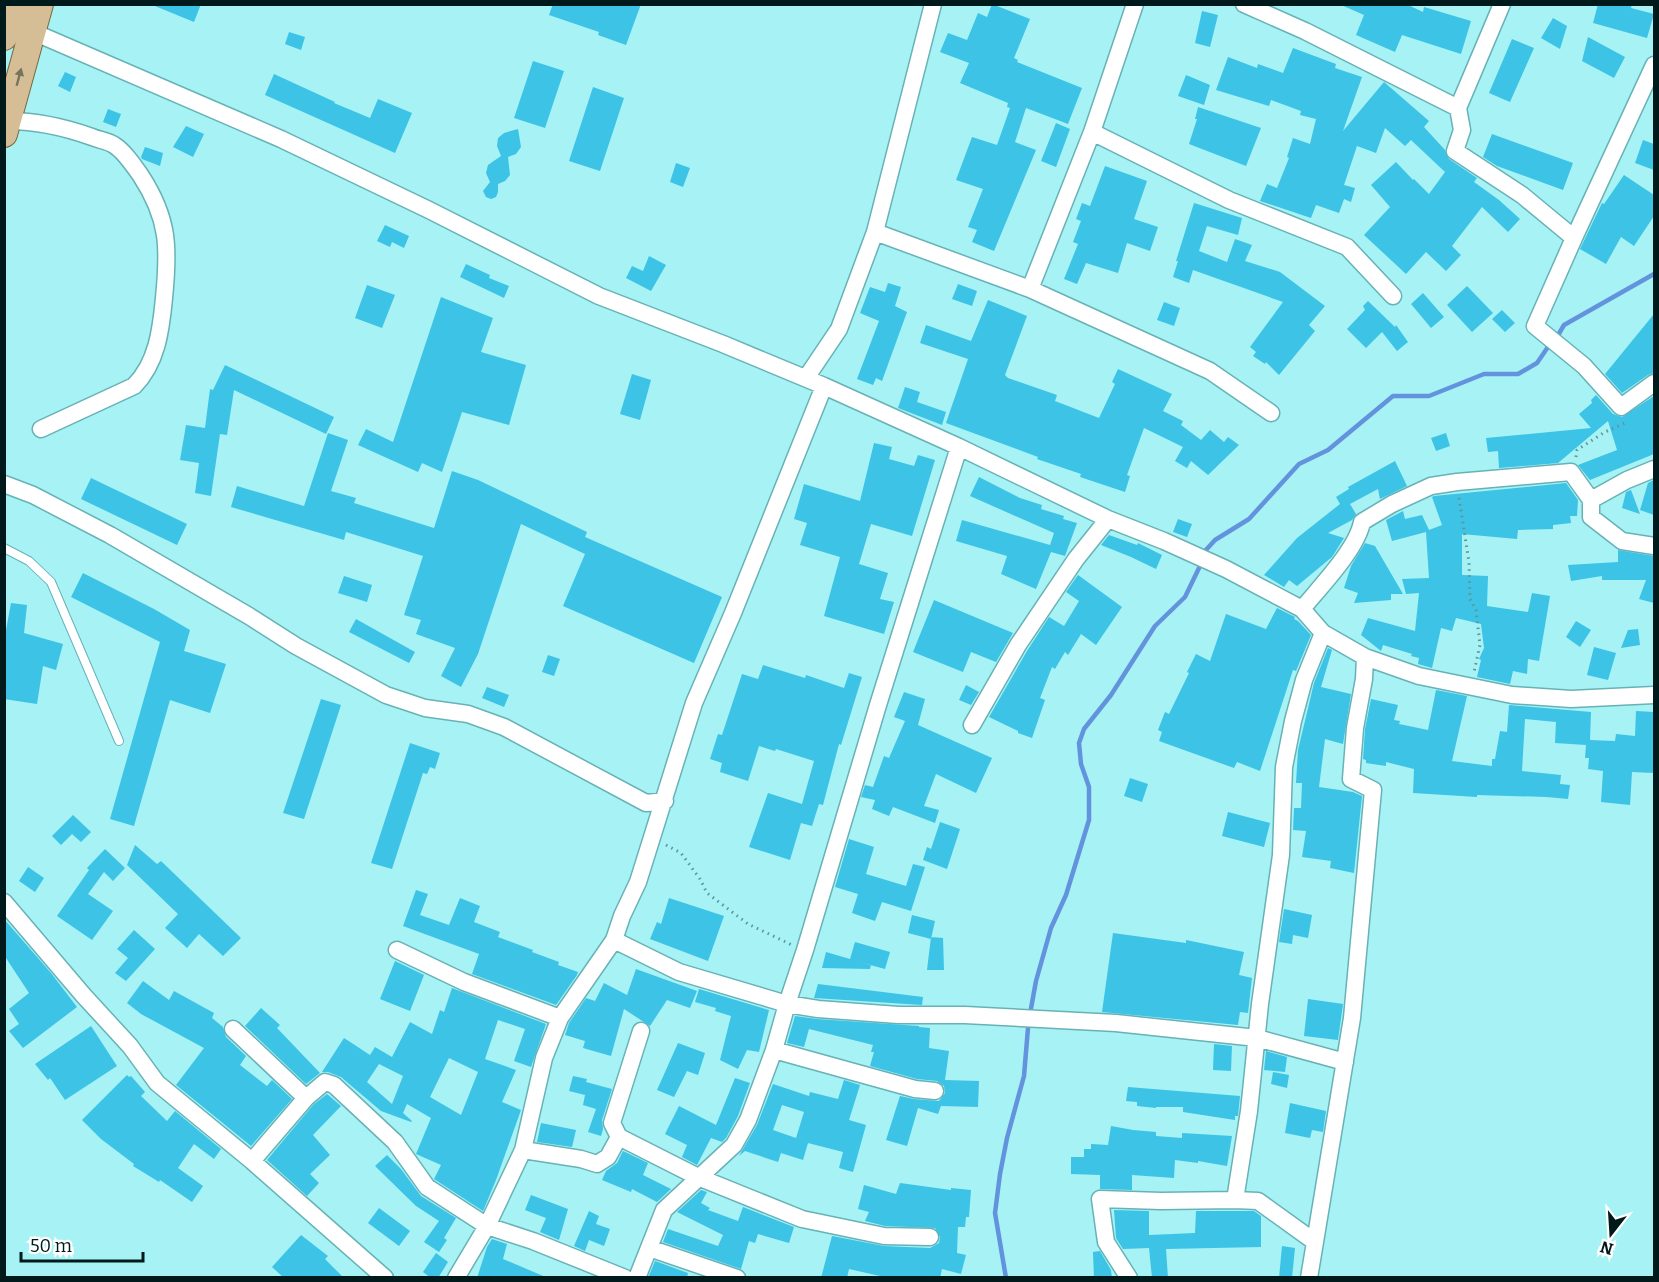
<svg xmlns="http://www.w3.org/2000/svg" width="1659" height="1282" font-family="Bitter,serif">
  <rect width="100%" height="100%" fill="#a6f2f5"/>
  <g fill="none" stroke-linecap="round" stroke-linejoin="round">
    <path stroke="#6493dd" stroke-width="4.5" d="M1557 337 1564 325 1654 274
      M1205 551 1215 540 1249 519 1299 464 1328 450 1393 396H1429L1484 374H1518L1537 363 1550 344
      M1030 1014 1036 981 1051 928 1066 895 1089 820V787L1081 764 1079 743 1084 729 1111 695 1155 626 1185 597 1199 568
      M1006 1278 995 1213 1000 1174 1007 1138 1024 1076 1028 1028"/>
  </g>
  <path fill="#3cc3e6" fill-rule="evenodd" d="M150 4H201L194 22Z
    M553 4H641L626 45 598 35 599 32 549 15Z
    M992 4 1030 19 1014 58 1018 60 1017 62 1082 88 1068 124 1026 108 1015 142 1036 150 994 251 972 242 977 230 968 227 983 189 956 180 972 137 997 145 1010 108 1007 107 1008 103 960 83 969 63 940 52 948 33 967 40 978 13 987 17Z
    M1339 4H1406L1423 12 1424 7 1471 21 1461 54 1402 35 1395 52 1356 35 1364 15Z
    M1598 4H1632L1631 8 1654 14 1647 38 1593 23Z
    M1202 11 1218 15 1210 47 1195 43Z
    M1553 18 1567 26 1560 49 1541 38Z
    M289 32 305 37 301 50 285 44Z
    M1588 37 1625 57 1614 78 1582 61Z
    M1512 39 1534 48 1510 102 1489 93Z
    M1293 48 1336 64 1335 68 1362 77 1343 131 1384 82 1429 121 1424 127 1445 150 1449 159 1477 178 1474 182 1499 200 1520 219 1508 232 1482 207 1452 246 1461 255 1446 271 1426 252 1406 274 1364 235 1390 207 1371 185 1396 162 1413 180 1414 179 1429 194 1445 172 1411 140 1405 146 1385 128 1376 153 1357 146 1344 185 1355 188 1351 202 1344 199 1339 213 1316 205 1311 218 1260 201 1267 184 1277 188 1289 158 1287 157 1293 138 1310 144 1316 119 1300 115 1301 111 1271 100 1269 106 1216 90 1228 57 1257 68 1258 64 1283 73Z
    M533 61 564 71 545 128 514 118Z
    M65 72 76 77 70 92 58 86Z
    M274 74 335 102 334 103 370 118 378 99 412 113 395 153 265 95Z
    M1186 75 1210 85 1204 105 1178 96Z
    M593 87 624 98 600 171 569 161Z
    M1198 107 1261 128 1246 166 1189 144 1197 119H1195Z
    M108 109 121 114 116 127 103 122Z
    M1056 123 1070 129 1056 167 1041 161Z
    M186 126 204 134 193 157 173 147Z
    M518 129 521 147 516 154 508 157 510 175 505 181 498 184V192L496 197 491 199 486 197 483 191 490 182 486 173 488 165 501 156 497 146 498 138 504 133Z
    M1492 134 1573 163 1563 190 1497 166 1483 157Z
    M1643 140 1654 144V170L1635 163Z
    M145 147 163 153 160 166 142 159 141 157Z
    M676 163 690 168 683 187 670 182Z
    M1105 166 1147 181 1134 219 1158 227 1150 251 1127 243 1118 273 1086 263 1077 284 1064 279 1078 244 1073 242 1081 221 1076 219 1082 203 1090 206Z
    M1624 175 1654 195V216L1634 246 1621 237 1606 264 1580 249 1602 203 1604 204Z
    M1194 203 1242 218 1238 235 1207 226 1199 251 1227 262 1235 239 1252 245 1245 261 1280 272 1325 306 1309 325 1315 331 1279 375 1266 362 1265 364 1253 356 1256 352 1250 347 1283 302 1193 270 1189 283 1173 277 1178 261H1176Z
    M385 225 409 236 404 248 392 242 390 247 377 241Z
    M649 256 666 265 651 291 626 278 632 266 643 271Z
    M466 264 490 275 489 278 509 286 504 298 460 277Z
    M888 283 901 287 895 306 907 312 882 381 876 378 873 385 857 379 879 321 860 313 870 287 885 292Z
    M958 284 977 291 972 306 952 299Z
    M367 285 395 295 382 328 355 318Z
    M1467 286 1493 313 1472 332 1447 305Z
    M1423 293 1444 317 1431 328 1411 304Z
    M441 297 493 318 481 352 526 365 509 425 462 412 442 472 422 463 418 472 358 445 366 429 393 442Z
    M988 300 1027 316 1005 375 1008 378 1057 395 1055 401 1099 418 1115 384 1112 382 1118 369 1172 394 1163 411 1183 421 1181 425 1201 440 1210 430 1224 442 1228 437 1239 445 1208 475 1191 461 1187 468 1175 461 1183 447 1144 428 1127 475 1130 476 1125 492 1080 477 1081 474 1037 459 1038 457 946 423 968 359 920 343 926 325 971 341Z
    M1368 301 1395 327 1396 325 1408 342 1397 351 1382 332 1366 348 1347 329 1365 310 1363 306Z
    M1164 302 1180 308 1174 326 1157 320Z
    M1502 310 1515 323 1505 332 1492 319Z
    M1654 314V373L1648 375 1622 393 1605 374Z
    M225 365 334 417 326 434 234 390 227 435 220 434 211 496 195 493 199 463 180 460 186 425 205 428 210 389 213 390Z
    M632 374 651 380 640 420 620 414Z
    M905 387 920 392 917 402 946 412 942 425 898 408Z
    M1596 395 1613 414 1622 417 1654 396V454L1590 480 1578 465 1617 450 1608 421 1558 463 1499 468 1498 451 1488 452 1486 438 1591 428 1579 414 1592 403 1591 400Z
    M328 433 348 440 331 491 356 498 354 503 434 528 452 471 478 480 587 532 585 537 722 597 694 663 563 606 585 554 521 524 478 654 461 687 441 676 455 648 416 634 421 620 404 615 423 556 346 532 344 540 231 507 237 486 304 506Z
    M1446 433 1450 446 1436 451 1431 438Z
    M874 443 892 447 889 459 914 466 918 455 935 460 912 536 871 524 859 564 888 573 880 599 894 602 884 634 824 616 840 557 800 545 807 523 794 519 804 484 860 501Z
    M1395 461 1407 486 1380 499 1378 489 1350 504 1356 514 1352 520 1328 533 1344 538 1332 557 1297 586 1289 580 1284 587 1264 575 1297 538 1340 504 1336 497 1349 489 1348 487Z
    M979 477 1020 498 1042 505 1041 509 1064 516 1063 519 1077 523 1065 556 1051 552 1036 589 1001 574 1007 556 956 541 962 520 1050 545 1054 533 970 496Z
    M91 478 187 524 177 545 81 499Z
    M1654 480V515L1640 510 1648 483Z
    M1566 483 1578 500 1577 516H1570L1571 523 1553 525V529L1518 530 1517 539 1462 534V575L1488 576 1487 606 1528 612 1532 593 1550 596 1539 661 1528 659 1527 674 1513 671 1510 684 1477 677 1481 660 1479 659 1484 648 1481 624 1456 618 1452 631 1441 628 1432 668 1418 664 1419 658 1411 656 1412 654 1383 645 1381 651 1361 635 1368 618 1415 631 1419 593 1406 594 1402 579 1429 578 1426 532 1392 541 1386 520 1403 511 1405 519 1422 515 1429 530 1442 525 1432 497 1434 496Z
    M1631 490 1640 514 1622 508 1626 492Z
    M1178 519 1192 524 1187 537 1173 532Z
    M1109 535 1137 545 1138 543 1162 555 1156 569 1131 557 1101 545Z
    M1365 543 1375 546 1403 594H1391V600L1354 603 1358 593 1344 588 1351 566Z
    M1618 550 1654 556V603L1639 599 1646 580H1602V576L1571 581 1568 565 1618 562Z
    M83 573 154 609 190 630 184 651 226 664 210 713 170 700 134 826 110 819 160 642 71 597Z
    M1078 575 1122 607 1096 645 1081 634 1068 655 1065 652 1055 669 1052 667 1040 698 1045 700 1032 738 1018 733V731L989 717 1027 651 1049 617 1064 626 1079 601 1066 592Z
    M344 576 372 585 367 602 338 593Z
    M934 600 1013 633 996 662 971 652 963 672 913 652Z
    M11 603 27 605 24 633 63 644 56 670 43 666 37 704 4 699V641Z
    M1277 608 1295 617 1294 619 1298 621 1311 635 1296 671 1293 670 1260 771 1237 762 1234 768 1159 741 1162 732 1158 730 1165 712 1169 714 1189 673 1187 672 1196 654 1210 661 1226 614 1266 629Z
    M356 619 415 652 409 663 349 632Z
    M1576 621 1591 630 1580 647 1566 637Z
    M1638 629 1640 645 1621 648 1628 630Z
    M1594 647 1616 653 1608 680 1587 675Z
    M1328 648 1332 650 1321 687 1351 694 1343 744 1325 739 1319 787 1353 792 1362 796 1354 873 1330 868 1331 861 1302 857 1306 831 1293 830 1294 808H1301L1302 783H1296L1298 750 1314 683Z
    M548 655 560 659 554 676 542 672Z
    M763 665 805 678 806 675 844 688 849 673 862 677 841 745 839 744 823 805 819 804 812 826 801 823 790 860 749 847 768 793 802 804 814 761 776 749 775 751 759 746 748 781 720 772 722 763 710 759 718 734 722 735 742 674 758 679Z
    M966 685 979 692 971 705 959 700Z
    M487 687 509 695 504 707 482 698Z
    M1436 690 1467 696 1452 761 1492 766V759H1495L1500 731 1507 732 1509 705 1591 712 1590 740 1615 741 1616 734 1635 736 1636 711 1654 712V773L1632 772 1630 805 1601 802 1603 771 1588 769 1589 758H1585L1586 745 1555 743 1556 722 1525 719 1522 771 1561 775 1560 784 1570 785 1568 799 1547 797 1477 795V797L1413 793 1414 769 1386 762V766L1366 763V760L1363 759 1365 729 1371 699 1398 705 1394 720 1400 721 1399 724 1428 730Z
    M904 692 925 699 918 725 992 758 976 793 936 774 924 806 939 810 935 823 893 807 889 816 872 809 875 800 861 797 865 785 873 787 884 756 889 758 905 721 894 717Z
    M321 699 341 705 304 819 283 813Z
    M410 743 440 753 435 769 430 767 427 774 423 773 392 869 371 863Z
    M1130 778 1148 784 1142 802 1124 796Z
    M1228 812 1270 823 1264 847 1222 836Z
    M73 815 91 832 81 842 72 834 61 845 52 836Z
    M940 822 960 829 947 869 923 860 927 847 931 849Z
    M849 839 874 847 866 874 906 886 913 864 925 867 911 911 882 902 875 921 852 913 858 894 835 887Z
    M135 845 157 864 161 861 241 938 223 956 199 934 187 948 165 928 178 914 127 865Z
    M105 849 125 868 113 881 104 872 88 894 113 911 92 940 57 916 89 870 87 868Z
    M28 867 44 878 35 892 19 881Z
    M416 890 428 894 420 915 449 925 460 898 480 906 474 922 500 932 498 937 533 950 532 952 559 962 558 965 578 972 577 975 556 1005 472 974 479 954 403 926Z
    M669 898 724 916 708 961 650 939 657 922 661 924Z
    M1284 909 1312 915 1308 938 1293 935 1292 944 1279 942Z
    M912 915 935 921 931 939 908 933Z
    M4 919 51 973 77 1007 23 1048 9 1031 19 1024 9 1009 29 993 4 955Z
    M134 930 155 949 126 981 115 973 128 958 117 949Z
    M1113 933 1186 943V940L1244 952 1239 975 1252 978 1248 1013 1240 1012 1238 1025 1102 1012Z
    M931 937 943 938 944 970H927Z
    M855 942 890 952 885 969 859 962 871 965 870 969 822 968 826 952 850 959Z
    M395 961 424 975 410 1011 380 999Z
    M636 969 697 991 690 1008 667 1000 650 1026 624 1009 611 1056 583 1048 585 1041 565 1035 569 1023 586 998 595 1001 604 983 627 995Z
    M143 981 169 1000 174 991 214 1013 212 1018 223 1027 226 1037 246 1056 240 1065 267 1086 272 1080 292 1099 251 1146 176 1085 204 1048 141 1014 127 1003Z
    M818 984 923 997 922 1005 814 998Z
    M452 988 546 1024 531 1067 514 1061 525 1029 498 1020 485 1059 516 1070 502 1102 521 1110 496 1180 483 1211 434 1179 441 1165 416 1154 431 1118 407 1104 403 1113 412 1121 411 1122 381 1111 341 1077 328 1072H322L344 1038 370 1055 375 1047 392 1057 410 1022 432 1034 440 1010 444 1012ZM449 1058 478 1072 461 1115 430 1097ZM379 1064 403 1076 392 1104 367 1082Z
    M699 989 769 1010 759 1052 747 1050 738 1069 720 1060 731 1016 715 1011 716 1008 695 1002Z
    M1308 999 1343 1004 1338 1040 1304 1036Z
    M261 1008 280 1025 277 1028 320 1073 306 1084 245 1026Z
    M795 1016 817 1019 919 1026V1027L930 1028 929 1048 949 1051 945 1080 979 1081 978 1107 941 1106 938 1114 918 1108 907 1146 886 1140 900 1096 914 1099 939 1101 945 1093 944 1086 937 1081 917 1079 870 1066 874 1052H871L873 1045 809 1029 804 1047 787 1043Z
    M91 1026 117 1066 65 1100 50 1078 48 1080 35 1064Z
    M678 1043 705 1053 698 1075 687 1071 674 1097 657 1090Z
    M1214 1044 1232 1046 1231 1071 1213 1070Z
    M1266 1051 1287 1057 1285 1072 1264 1070Z
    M1273 1072 1289 1075 1287 1088 1271 1084Z
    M127 1075 129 1077 131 1076 145 1092 141 1096 167 1121 175 1111 221 1149 214 1159 194 1144 178 1168 203 1186 192 1202 160 1180 159 1182 133 1166 134 1164 101 1139 82 1120Z
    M573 1076 587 1079 586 1082 612 1089 602 1120 603 1129 601 1136 588 1132 596 1109 583 1105 585 1095 569 1091Z
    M735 1078 750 1083 738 1116 726 1138 722 1142 711 1138 697 1165 682 1157 687 1145 665 1134 679 1106 716 1125Z
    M844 1080 860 1085 849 1120 866 1125 853 1172 839 1168 843 1152 808 1143 803 1160 781 1153 778 1162 745 1151 739 1156 757 1125 773 1084 809 1096 810 1092 838 1099ZM782 1105 804 1112 796 1138 773 1130Z
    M1128 1087 1240 1096 1238 1116H1235V1120L1183 1112V1107H1156V1108L1137 1106V1102L1126 1101Z
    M327 1094 341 1106 313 1135 330 1155 310 1174 319 1183 307 1196 267 1160 313 1105Z
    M1290 1103 1326 1111 1323 1132 1312 1130 1310 1138 1285 1133Z
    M541 1123 576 1130 572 1147 537 1142Z
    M1111 1126 1133 1130 1156 1132V1136L1182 1138V1133L1232 1136 1227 1166 1198 1161V1163L1175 1160 1174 1178 1132 1175V1190L1100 1189V1175L1071 1174V1157H1084V1149H1091V1144L1108 1145Z
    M623 1151 648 1163 643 1175 671 1189 657 1202 632 1189 631 1192 602 1180 606 1171 617 1163Z
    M387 1155 401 1169 421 1196 456 1218 444 1238 447 1240 439 1252 424 1242 439 1221 416 1206 375 1166Z
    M900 1183 951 1190V1188L971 1190 969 1217H966L965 1227H958L957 1253 966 1255 961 1274 942 1269 940 1278H889L849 1269 847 1278H821L832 1236 884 1246 930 1248 939 1243 940 1237 935 1228 885 1226 865 1221 869 1212 858 1209 864 1185 896 1194Z
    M701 1190 707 1192 701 1203 710 1208 708 1210 738 1221 743 1207 794 1227 789 1243 758 1234 755 1243 749 1241 741 1269 663 1242 668 1229 718 1246 723 1235 677 1212Z
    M531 1195 568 1209 559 1240 540 1232 546 1218 525 1210Z
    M379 1208 410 1231 399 1246 368 1223Z
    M1114 1210 1149 1211V1235L1195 1233 1196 1211H1254L1261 1216V1247L1166 1249 1168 1278H1152L1149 1248 1123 1249 1116 1238Z
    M589 1211 599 1216 596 1224 610 1229 604 1246 589 1240 585 1251 574 1246Z
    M301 1235 328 1256 325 1259 344 1278H284L272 1267Z
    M492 1239 507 1244 503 1259 548 1278H477L487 1247Z
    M1282 1246 1295 1248 1292 1278H1279Z
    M1100 1251 1111 1270 1112 1278H1094L1093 1252Z
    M436 1253 448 1262 438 1278H431L423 1272Z
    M655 1261 688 1273 687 1278H648Z"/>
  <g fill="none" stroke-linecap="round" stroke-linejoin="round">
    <g stroke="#67b2b6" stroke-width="10">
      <path id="service" d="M4 548 29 561 51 582 119 741"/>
    </g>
    <g stroke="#67b2b6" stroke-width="19">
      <path id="minor" d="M1244 4 1305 31 1458 108
        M1502 4 1458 108 1462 130 1455 151 1522 195 1574 238 1535 326 1584 366 1621 407 1654 383
        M31 31 281 139 429 210 599 296 723 344 824 386 959 447 1108 519 1164 541 1226 569 1302 609 1323 633 1365 657 1419 676 1512 695 1571 699 1654 695
        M8 121C38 121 64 127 92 137 99 140 108 141 114 145 124 151 134 166 141 176 169 219 169 248 164 298 161 330 157 363 134 386L41 429
        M1092 132 1229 200 1347 247 1393 296
        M875 232 1030 289 1210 371 1271 413
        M1574 238 1654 65
        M1030 289 1092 132 1135 4
        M806 378 839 329 875 232 933 4
        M4 484 33 495 110 535 249 616 296 646 386 695 425 708 468 714 504 727 646 803 665 801
        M1591 500 1627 480 1654 469
        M1302 609C1320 587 1357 549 1362 522L1392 504 1431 486 1457 482 1571 472 1591 500V517L1622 541 1654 546
        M972 725 1018 645 1076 559 1108 519
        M4 902 84 996 130 1046 157 1083 252 1161 385 1278
        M614 940 679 972 787 1004 818 1009 898 1015H965L1116 1023 1257 1038 1345 1062
        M397 950 464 982 560 1018
        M233 1029 306 1098
        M641 1031 612 1123 619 1137 698 1177 802 1219 884 1236 930 1237
        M774 1050 915 1089 935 1091
        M523 1150 581 1159 597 1164 608 1157 619 1137
        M252 1161 306 1098 325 1082 334 1085 395 1142 427 1187 487 1226 533 1241 625 1278
        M1315 1242 1352 1018 1373 790 1351 779 1355 728 1364 679 1365 657
        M649 1248 737 1278
        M456 1278 487 1226 523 1150 544 1058 560 1018 614 940 622 916 638 882 694 703 733 613 824 386
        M637 1278 664 1210 734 1145 748 1120 774 1050 787 1004 805 950 878 705 959 447
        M1129 1278 1106 1242 1100 1199 1161 1201 1235 1200
        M1309 1278 1315 1242 1258 1201 1235 1200 1249 1111 1260 1004 1281 855 1284 767 1293 721 1304 680 1323 633"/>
    </g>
    <g stroke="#78683d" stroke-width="28">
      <path id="primary" d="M4 37 14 4
        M4 134 40 4"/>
    </g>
    <path stroke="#5e9597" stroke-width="3" stroke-dasharray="1.5 4.5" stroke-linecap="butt" d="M1576 457 1577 450 1605 432 1625 423
      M1459 498 1469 562 1470 599 1476 610 1480 645 1474 672
      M666 845 681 853 700 879 707 893 748 924 792 945"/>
    <use href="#service" stroke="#fff" stroke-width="8"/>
    <use href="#minor" stroke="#fff" stroke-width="16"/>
    <use href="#primary" stroke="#d5be95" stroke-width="26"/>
  </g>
  <defs><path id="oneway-solid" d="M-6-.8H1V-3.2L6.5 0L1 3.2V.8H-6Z" transform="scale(1.5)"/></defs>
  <use fill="#75745e" href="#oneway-solid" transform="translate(19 77) rotate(-75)"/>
  <rect width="1659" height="1282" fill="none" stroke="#001a1b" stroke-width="12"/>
  <g transform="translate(1611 1234) rotate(197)" stroke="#ffffff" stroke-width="4.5" paint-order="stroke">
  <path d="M0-4.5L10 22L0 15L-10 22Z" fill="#001a1b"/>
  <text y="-9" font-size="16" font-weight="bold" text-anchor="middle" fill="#001a1b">N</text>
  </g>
  <path d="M21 1252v9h122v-9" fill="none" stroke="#001a1b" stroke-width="3"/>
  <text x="30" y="1252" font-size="18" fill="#001a1b" stroke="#ffffff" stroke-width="4.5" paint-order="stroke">50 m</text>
</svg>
